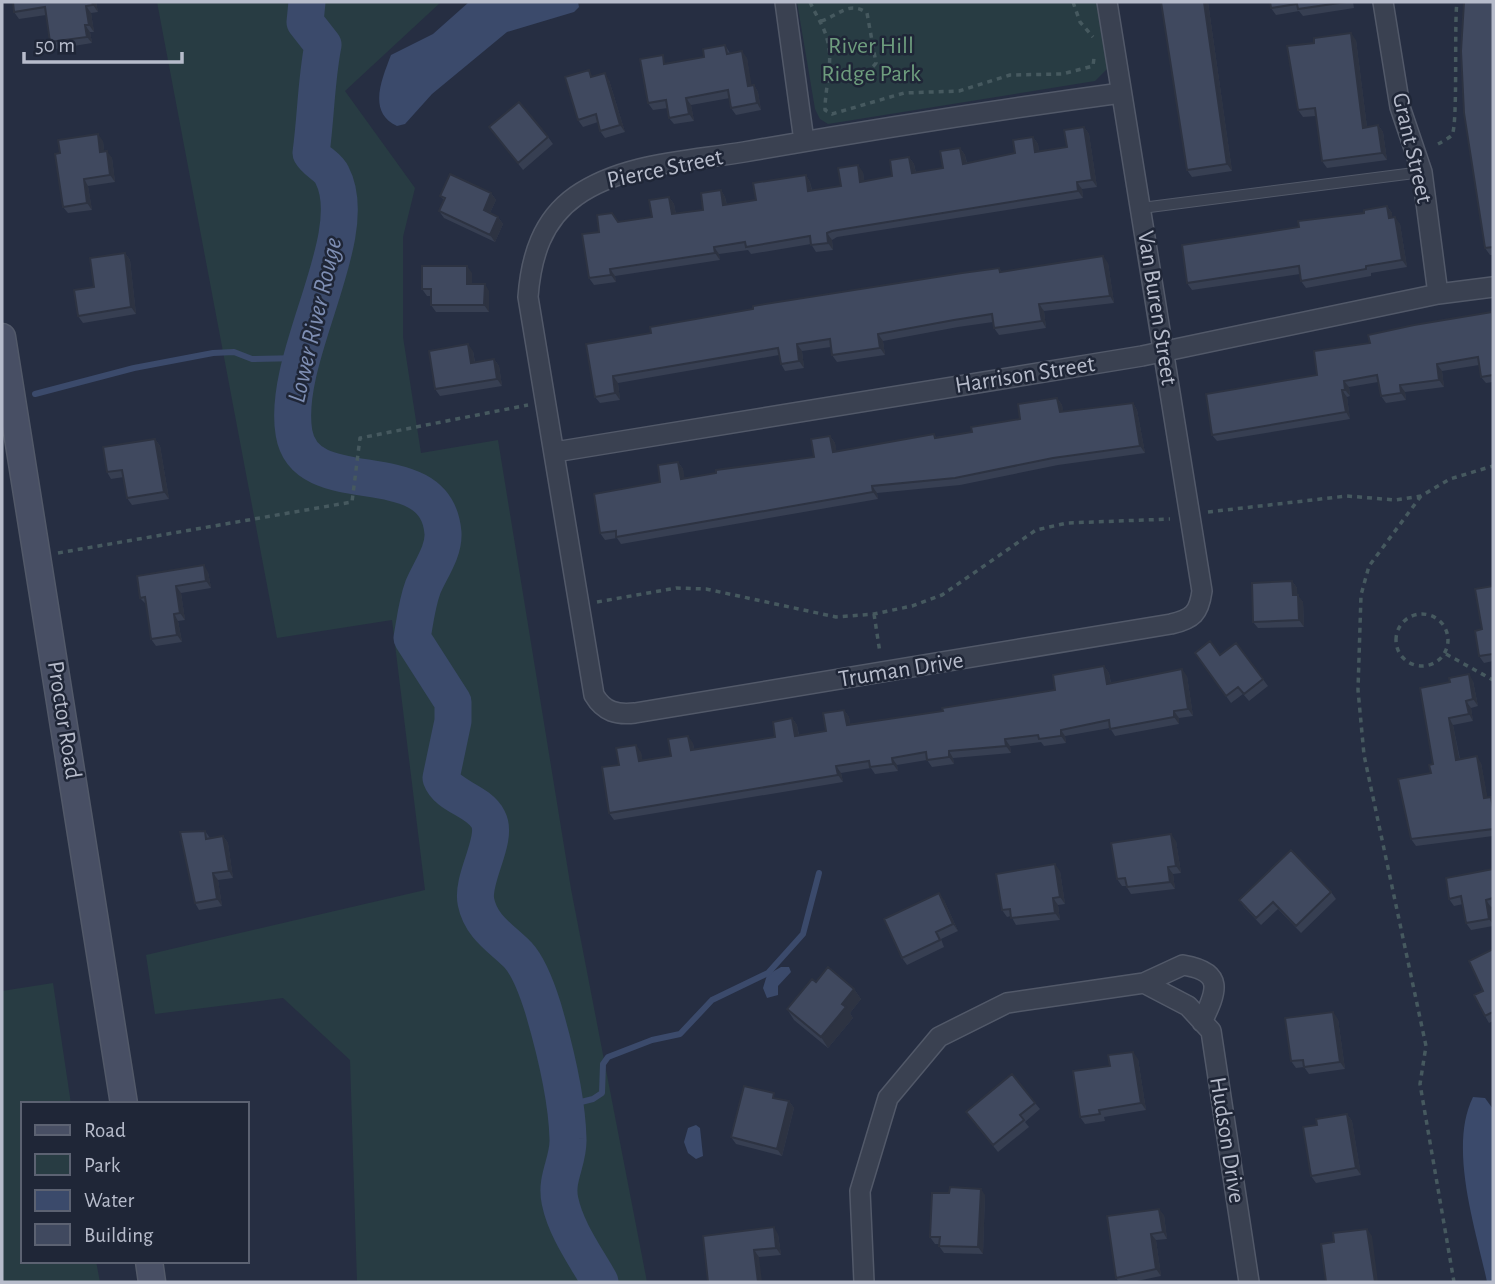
<svg xmlns="http://www.w3.org/2000/svg" width="1495" height="1284" font-family="'Alegreya Sans',sans-serif">
  <rect width="100%" height="100%" fill="#262e42"/>
  <path fill="#283c43" d="M157 2H441L345 91 415 188 403 237V337L421 453 498 440 571 889 647 1282H357L350 1060 283 998 155 1014 146 955 425 890 392 620 277 638Z
    M797 2H1099L1108 68 1095 81 828 124 820 119 815 109Z
    M53 983 71 1104H23V1261H96L100 1282H2V991Z"/>
  <path fill="#3b4a6b" d="M469 2H578L579 7 574 12 507 32 432 94 405 124 397 126C367 112 382 79 391 55L433 34Z
    M781 967H789L791 972 778 986V995L767 998 763 988 767 975Z
    M1473 1097 1485 1098 1493 1109V1282H1487C1476 1229 1448 1148 1473 1097Z
    M696 1125 700 1128 703 1156 696 1159 688 1153 684 1142 688 1128Z"/>
  <g fill="none" stroke-linecap="round" stroke-linejoin="round">
    <path stroke="#3b4a6b" stroke-width="6" d="M35 394 134 368 213 353 234 352 252 359 301 358
      M565 1106 593 1099 602 1093 603 1064 608 1057 652 1040 680 1034 712 1000 768 973 803 934 819 873"/>
    <path stroke="#3b4a6b" stroke-width="37" d="M307 2 305 22 323 45C316 81 316 116 311 153 316 162 328 166 332 175 364 236 281 357 294 433 306 505 436 449 443 533 444 552 430 570 423 587 417 603 415 621 412 638L453 702V721L441 778C448 797 478 800 488 819 499 839 471 878 476 902 481 927 501 938 518 955 530 968 538 992 543 1008 555 1049 567 1096 568 1139 569 1161 555 1178 560 1201 566 1230 586 1257 600 1282"/>
    <g stroke="#525969" stroke-width="12">
      <path id="lane" d="M1142 208 1422 172"/>
    </g>
    <g stroke="#525969" stroke-width="22">
      <path id="street" d="M785 2 804 141
        M1107 2 1202 591C1199 613 1193 619 1171 624L635 713C617 715 604 712 594 695L528 297C531 257 542 220 576 196 623 163 689 161 744 152 869 130 995 110 1121 93
        M1383 2 1400 107 1422 172 1438 294
        M555 452 1142 356 1438 294 1493 287
        M1144 983 1183 965C1225 972 1217 991 1202 1022
        M864 1282 860 1191 888 1098 939 1037 1007 1003 1144 983 1188 1006 1211 1031 1249 1282"/>
    </g>
    <g stroke="#525969" stroke-width="29">
      <path id="secondary" d="M2 337 124 1104
        M149 1261 152 1282"/>
    </g>
    <path stroke="#46595f" stroke-width="3.5" stroke-dasharray="5 5" stroke-linecap="butt" d="M810 2C816 16 825 27 828 43 833 65 825 87 825 110L832 114 904 93 959 91 1010 75 1062 74 1093 66 1094 58
      M1073 2 1080 22 1093 37
      M821 21C838 16 849 0 867 13L876 63C863 80 847 75 829 69
      M1438 144C1442 142 1449 138 1452 135 1458 125 1454 24 1457 2
      M1421 496 1369 566 1361 595 1358 690 1364 755 1426 1046 1420 1084 1454 1282
      M1208 512 1347 496 1395 500 1421 496 1450 479 1493 466
      M58 553 352 502 360 438 528 405
      M597 602 676 588 706 589 836 617 874 614 912 606 942 595 1036 530 1067 523 1170 519
      M874 614 880 653
      M1396 640a26 26 0 1 1 52 0a26 26 0 1 1-52 0Z
      M1446 654 1493 680"/>
    <use href="#lane" stroke="#3a4151" stroke-width="10"/>
    <use href="#street" stroke="#3a4151" stroke-width="19"/>
    <use href="#secondary" stroke="#484f64" stroke-width="26"/>
  </g>
  <path fill="#373f52" d="M13 2H96L98 12 91 13 94 32H90L92 43 55 49 50 42 46 15 19 19 14 12Z
    M1161 2H1208L1232 171 1192 177 1187 170Z
    M1270 2H1353L1354 8 1303 16 1299 11 1276 15 1271 8Z
    M1493 2V255H1490L1485 248Z
    M1356 40 1367 127 1378 125 1383 132 1387 160 1327 168 1322 161 1316 116 1303 117 1298 110Z
    M725 45 730 53 747 58 751 86 754 85 758 92 761 110 736 115 731 108 730 98 691 105 694 121 674 124 669 118 668 108 653 110 648 103 668 62V63L704 57Z
    M594 77 609 80 625 132 605 138 600 131 598 122 583 127 578 120Z
    M489 127 548 137 553 144 523 170Z
    M1084 127 1089 134 1097 187 1082 189 1083 198 837 237 832 240 833 250 816 252 811 244 751 254 748 250 719 254 720 260 615 276 616 282 594 285 589 278 599 232 618 222 652 217 669 197 674 204 676 214 703 210 721 190 725 197 727 205 756 200 806 175 810 182 812 190 841 186 863 172 864 181 892 176 909 157 914 164 916 173 943 168 960 148 965 155 967 163 1015 153 1033 137 1038 144 1039 152 1067 147Z
    M103 141 104 151 112 158 115 182 88 186 92 210 68 213 63 207 60 153Z
    M491 193 496 200 490 213 498 217 503 224 495 242 444 218 439 211 444 200 440 196Z
    M1387 206 1392 213V217L1400 224 1407 267 1371 273V276L1306 288 1301 281 1300 274 1192 290 1187 283 1364 213Z
    M125 253 130 260 136 314 83 323 78 316 94 287Z
    M1108 263 1114 303 1044 311 1046 328 999 335 994 328 993 322 958 327 883 341 885 355 837 362 832 355 831 347 802 351 804 368 785 371 781 364 779 355 618 383 620 400 600 403 595 397 651 333 999 268 1002 272Z
    M472 273V284L489 291V312H436L431 305V296H427L422 289Z
    M1492 312 1493 382 1486 383 1481 377 1479 365 1442 371 1444 387 1405 392 1406 400 1386 403 1381 396 1378 382 1349 387 1350 396 1347 397 1350 419 1217 441 1212 435 1317 375 1370 343Z
    M473 351 475 362 494 359 499 366 502 386 440 396 435 389Z
    M1057 398 1062 405 1063 412 1133 403 1137 410 1145 453 1058 465 960 485 877 493 878 499 621 544 617 538 605 540 600 533 660 482 678 462 683 469 684 478 814 457 830 436 835 443 836 451 934 434 936 437 972 432 1020 419Z
    M155 439 160 446 169 499 132 505 127 498 124 477 111 479 107 472Z
    M208 572 211 588 181 593 185 620 178 621 182 642 156 646 151 639 146 604 140 598Z
    M1292 581 1297 588V595L1303 602 1304 627 1258 628 1253 622Z
    M1493 586V661L1484 663 1479 656 1482 629Z
    M1236 643 1268 686 1249 701 1243 694 1231 703 1195 653 1220 655Z
    M1104 666 1109 673 1111 683 1187 676 1193 716 1179 718V724L1115 736 1110 728 1065 736 1066 743 1044 746 1041 742 1010 746 1011 753 953 758 954 764 932 767 927 760 897 765 898 771 875 774 871 768 841 773 843 782 614 820 609 813 619 765 641 752 642 761 671 756 693 743 694 750 775 737 792 718 797 725 799 735 826 731 844 710 849 717 850 724 943 711 1055 690Z
    M1473 681 1478 706 1471 708 1473 721 1453 725 1460 759 1481 763 1487 797H1491L1493 799V836L1416 846 1411 839 1433 764 1420 688Z
    M205 831 210 838 223 836 228 843 233 878 218 880 222 906 199 910 195 903Z
    M1176 841 1181 873 1173 874 1175 889 1131 894 1126 886H1122L1117 879Z
    M1493 869V906L1491 907 1493 926 1471 930 1466 923 1463 904 1454 906 1449 899Z
    M1060 871 1065 904 1058 905 1060 920 1016 925 1011 916 1007 917 1002 910Z
    M1331 892 1336 899 1301 933 1278 909 1261 925 1244 907 1239 900Z
    M944 900 958 931 941 939 944 947 907 965 902 958Z
    M1493 949V1021L1489 1023 1485 1016 1483 991Z
    M816 982 854 989 861 999 850 1013 853 1018 828 1048 794 1020 787 1009Z
    M1338 1019 1345 1069 1309 1074 1304 1067 1296 1068 1291 1061Z
    M1138 1059 1146 1110 1104 1117 1105 1121 1085 1124 1080 1117 1110 1066Z
    M778 1099 789 1101 794 1108 782 1156 736 1144 731 1137Z
    M1035 1103 1040 1109 1025 1122 1029 1127 998 1152 966 1112Z
    M1347 1114 1352 1121 1361 1175 1316 1183 1311 1176Z
    M949 1193 985 1195 983 1254 944 1253 939 1246V1244H935L930 1237Z
    M1164 1215 1167 1239 1156 1240 1161 1276 1132 1282H1119L1116 1278Z
    M778 1234 781 1255 759 1257 708 1282Z"/>
  <path fill="#2d3342" d="M92 2H96L98 12 93 5Z
    M1204 2H1208L1232 171 1227 164Z
    M86 6 91 13 94 32 89 25Z
    M85 25 90 32 92 43 87 37Z
    M1351 33 1356 40 1368 135 1363 128Z
    M742 51 747 58 753 93 748 86Z
    M605 73 609 80 625 132 620 125Z
    M754 85 758 92 761 110 757 103Z
    M686 98 691 105 694 121 689 114Z
    M1378 125 1383 132 1387 160 1382 153Z
    M1084 127 1089 134 1097 187 1092 180Z
    M98 134 103 141 105 158 100 152Z
    M1033 137 1038 144 1040 159 1035 152Z
    M960 148 965 155 968 171 963 164Z
    M107 151 112 158 115 182 110 175Z
    M909 157 914 164 917 180 912 173Z
    M858 165 863 172 865 188 860 182Z
    M806 175 810 182 813 198 808 191Z
    M84 179 88 186 92 210 87 203Z
    M1077 182 1082 189 1083 198 1078 191Z
    M721 190 725 197 728 212 723 205Z
    M491 193 496 200 488 217 484 210Z
    M669 197 674 204 677 221 672 214Z
    M1387 206 1392 213 1393 225 1389 218Z
    M498 217 503 224 495 242 490 235Z
    M1395 217 1400 224 1407 267 1402 260Z
    M827 233 832 240 833 250 828 243Z
    M714 247 719 254 720 260 715 253Z
    M125 253 130 260 136 314 131 307Z
    M1103 256 1108 263 1114 303 1110 296Z
    M467 266 472 273V291L467 284Z
    M610 269 615 276 616 282 611 275Z
    M485 284 489 291V312L484 305Z
    M1039 304 1044 311 1046 328 1042 321Z
    M878 334 883 341 885 355 880 348Z
    M468 344 473 351 476 370 471 363Z
    M797 344 802 351 804 368 799 361Z
    M494 359 499 366 502 386 497 379Z
    M1437 364 1442 371 1444 387 1439 380Z
    M613 376 618 383 620 400 615 393Z
    M1344 381 1349 387 1350 396 1345 390Z
    M1400 385 1405 392 1406 400 1401 393Z
    M1342 390 1347 397 1350 419 1346 412Z
    M1057 398 1062 405 1065 419 1060 412Z
    M1133 403 1137 410 1145 453 1140 446Z
    M830 436 835 443 838 459 833 452Z
    M155 439 160 446 169 499 164 492Z
    M678 462 683 469 686 486 681 479Z
    M872 486 877 493 878 499 873 492Z
    M204 565 208 572 211 588 206 581Z
    M1292 581 1297 588 1298 602 1293 595Z
    M176 586 181 593 185 620 180 613Z
    M1298 595 1303 602 1304 627 1299 620Z
    M174 614 178 621 182 642 177 635Z
    M1104 666 1109 673 1112 691 1107 684Z
    M1182 669 1187 676 1193 716 1188 709Z
    M1469 674 1473 681 1478 706 1473 699Z
    M1466 701 1471 708 1473 721 1469 714Z
    M844 710 849 717 851 732 847 725Z
    M1174 711 1179 718V724L1174 717Z
    M792 718 797 725 800 743 795 736Z
    M1449 718 1453 725 1461 767 1456 760Z
    M1061 730 1065 736 1066 743 1061 736Z
    M688 736 693 743 695 757 691 750Z
    M1005 739 1010 746 1011 753 1006 746Z
    M636 745 641 752 644 768 639 761Z
    M949 751 953 758 954 764 949 757Z
    M1477 756 1481 763 1489 805 1484 798Z
    M892 758 897 765 898 771 893 764Z
    M836 766 841 773 843 782 838 775Z
    M1171 834 1176 841 1181 873 1176 866Z
    M223 836 228 843 233 878 229 871Z
    M1055 864 1060 871 1065 904 1060 897Z
    M1168 867 1173 874 1175 889 1170 882Z
    M213 873 218 880 222 906 217 899Z
    M939 893 944 900 958 931 953 924Z
    M1053 898 1058 905 1060 920 1055 913Z
    M1486 900 1491 907 1493 924 1489 919Z
    M854 989 861 999 850 1013 853 1018 828 1048 821 1037 842 1004Z
    M1333 1012 1338 1019 1345 1069 1340 1062Z
    M1133 1052 1138 1059 1146 1110 1141 1103Z
    M789 1101 794 1108 782 1156 777 1149Z
    M1347 1114 1352 1121 1361 1175 1356 1168Z
    M981 1189 985 1195 983 1254 978 1247Z
    M1159 1209 1164 1215 1167 1239 1163 1232Z
    M774 1227 778 1234 781 1255 776 1248Z
    M1367 1229 1372 1236 1378 1282H1375Z
    M1151 1234 1156 1240 1161 1276 1156 1269Z
    M754 1250 759 1257 762 1282H758Z"/>
  <path fill="#40495f" stroke="#2d3342" stroke-width="2" d="M13 2H92L93 5 86 6 89 25H85L87 37 50 42 45 7 14 12Z
    M1161 2H1204L1227 164 1187 170Z
    M1270 2H1346L1298 9 1297 4 1271 8Z
    M1464 2H1493V247L1485 248 1464 113 1461 51Z
    M1351 33 1363 128 1378 125 1382 153 1322 161 1315 108 1298 110 1287 46 1314 43V38Z
    M725 45 727 54 742 51 748 86 754 85 757 103 731 108 728 90 686 98 689 114 669 118 666 100 648 103 640 59 663 55 664 64 704 57 703 49Z
    M589 70 591 77 605 73 620 125 600 131 596 114 578 120 565 77Z
    M519 102 548 137 518 163 489 127Z
    M1084 127 1092 180 1077 182 1078 191 832 231 827 233 828 243 811 245 810 236 746 247 745 242 714 247 715 253 610 269 611 275 589 278 582 234 599 232 597 215 612 213 618 222 652 217 649 200 669 197 672 214 703 210 701 193 721 190 723 205 756 200 753 183 806 175 808 191 841 186 838 168 858 165 860 182 892 176 890 160 909 157 912 173 943 168 940 151 960 148 963 164 1015 153 1013 140 1033 137 1035 152 1067 147 1064 130Z
    M98 134 100 152 107 151 110 175 84 179 87 203 63 207 55 154 60 153 58 140Z
    M450 174 491 193 484 210 498 217 490 235 439 211 445 198 440 196Z
    M1387 206 1389 218 1395 217 1402 260 1366 266V269L1301 281 1299 266 1187 283 1182 245 1299 227 1298 221 1364 213V210Z
    M125 253 131 307 78 316 74 290 94 287 90 258Z
    M1103 256 1110 296 1039 304 1042 321 994 328 992 314 954 320 878 334 880 348 832 355 830 339 797 344 799 361 781 364 778 348 613 376 615 393 595 397 586 344 651 333 650 327 753 309V306L962 273 999 268 1000 272Z
    M422 266H467V284H485L484 305H431V289H422Z
    M1492 312 1493 375 1481 377 1478 357 1437 364 1439 380 1400 385 1401 393 1381 396 1377 375 1344 381 1345 390H1342L1346 412 1212 435 1206 394 1317 375 1314 351 1370 343 1368 335 1414 325Z
    M468 344 471 363 494 359 497 379 435 389 429 351Z
    M1057 398 1060 412 1133 403 1140 446 1053 458 955 478 872 486 873 492 616 537V531L600 533 594 494 660 482 658 465 678 462 681 479 716 473V470L814 457 811 439 830 436 833 452 934 434 935 438 972 432 971 427 1020 419 1018 404Z
    M155 439 164 492 127 498 122 470 107 472 103 447Z
    M204 565 206 581 176 586 180 613 174 614 177 635 151 639 145 597 140 598 137 576Z
    M1292 581 1293 595H1298L1299 620 1253 622 1252 583Z
    M1493 586V654L1479 656 1475 631 1482 629 1475 589Z
    M1210 641 1220 655 1236 643 1263 679 1244 694 1238 687 1226 696 1195 653Z
    M1104 666 1107 684 1182 669 1188 709 1174 711V717L1110 729 1109 720 1061 730V736L1039 739 1038 735 1005 739 1006 746 949 751V757L927 760 926 752 892 758 893 764 870 767 869 761 836 766 838 775 609 813 602 767 619 765 616 748 636 745 639 761 671 756 668 739 688 736 691 750 775 737 773 722 792 718 795 736 826 731 823 713 844 710 847 725 943 711 942 708 1055 690 1053 675Z
    M1469 674 1473 699 1466 701 1469 714 1449 718 1456 760 1477 756 1484 798 1491 797 1493 808V829L1411 839 1398 779 1431 773 1429 765 1433 764 1420 688 1450 682 1449 678Z
    M205 831 206 839 223 836 229 871 213 873 217 899 195 903 180 832Z
    M1171 834 1176 866 1168 867 1170 882 1127 887 1125 878 1117 879 1111 843Z
    M1291 850 1331 892 1296 926 1273 902 1256 918 1239 900Z
    M1055 864 1060 897 1053 898 1055 913 1011 918 1010 909 1002 910 996 874Z
    M1493 869V898L1486 900 1489 919 1466 923 1461 896 1449 899 1446 878Z
    M939 893 953 924 936 932 940 940 902 958 884 919Z
    M1493 949V1012L1485 1016 1474 995 1483 991 1469 961Z
    M828 967 854 989 842 1004 846 1007 821 1037 787 1009 812 979 816 982Z
    M1333 1012 1340 1062 1304 1067 1303 1060 1291 1061 1285 1018Z
    M1133 1052 1141 1103 1099 1110 1100 1114 1080 1117 1073 1071 1110 1066 1108 1055Z
    M1012 1074 1035 1103 1020 1115 1024 1120 993 1145 966 1112Z
    M744 1086 774 1093 773 1098 789 1101 777 1149 731 1137Z
    M1347 1114 1356 1168 1311 1176 1303 1127 1317 1125 1316 1119Z
    M950 1187 981 1189 978 1247 939 1246 940 1237H930L932 1193H949Z
    M1159 1209 1163 1232 1151 1234 1156 1269 1116 1278 1107 1216Z
    M774 1227 776 1248 754 1250 758 1282H708L703 1236Z
    M1367 1229 1375 1282H1326L1321 1244 1334 1242 1333 1233Z"/>
  <g text-anchor="middle" dominant-baseline="central" stroke-width="5" stroke-linejoin="round" paint-order="stroke">
    <g font-size="24" fill="#6e9d7e" stroke="#1f2637">
      <text x="871" y="46">River Hill<tspan x="871" dy="28">Ridge Park</tspan></text>
    </g>
    <g font-size="24" fill="#b7bccb" stroke="#1f2637">
      <text transform="translate(1412 148) rotate(77)">Grant Street</text>
      <text transform="translate(665 169) rotate(-12)">Pierce Street</text>
      <text transform="translate(1157 308) rotate(81)">Van Buren Street</text>
      <text transform="translate(1025 375) rotate(-9)">Harrison Street</text>
      <text transform="translate(901 670) rotate(-9)">Truman Drive</text>
      <text transform="translate(64 720) rotate(81)">Proctor Road</text>
      <text transform="translate(1227 1140) rotate(81)">Hudson Drive</text>
    </g>
    <g font-size="26" font-style="italic" fill="#7e8eb3" stroke="#1f2637">
      <text transform="translate(315 320) rotate(-77)">Lower River Rouge</text>
    </g>
  </g>
  <rect width="1495" height="1284" fill="none" stroke="#b7bccb" stroke-width="7"/>
  <rect x="21" y="1102" width="228" height="161" fill="#1f2637" stroke="#5c6272" stroke-width="2"/>
  <rect x="35" y="1125" width="35" height="10" fill="#484f64" stroke="#5c6272" stroke-width="2"/>
  <text x="84" y="1137" font-size="21" fill="#b7bccb">Road</text>
  <rect x="35" y="1154" width="35" height="21" fill="#283c43" stroke="#5c6272" stroke-width="2"/>
  <text x="84" y="1172" font-size="21" fill="#b7bccb">Park</text>
  <rect x="35" y="1190" width="35" height="21" fill="#3b4a6b" stroke="#5c6272" stroke-width="2"/>
  <text x="84" y="1207" font-size="21" fill="#b7bccb">Water</text>
  <rect x="35" y="1224" width="35" height="21" fill="#40495f" stroke="#5c6272" stroke-width="2"/>
  <text x="84" y="1242" font-size="21" fill="#b7bccb">Building</text>
  <path d="M24 52v10h158v-10" fill="none" stroke="#b7bccb" stroke-width="3.5"/>
  <text x="35" y="52" font-size="21" fill="#b7bccb" stroke="#1f2637" stroke-width="5" paint-order="stroke">50 m</text>
</svg>
